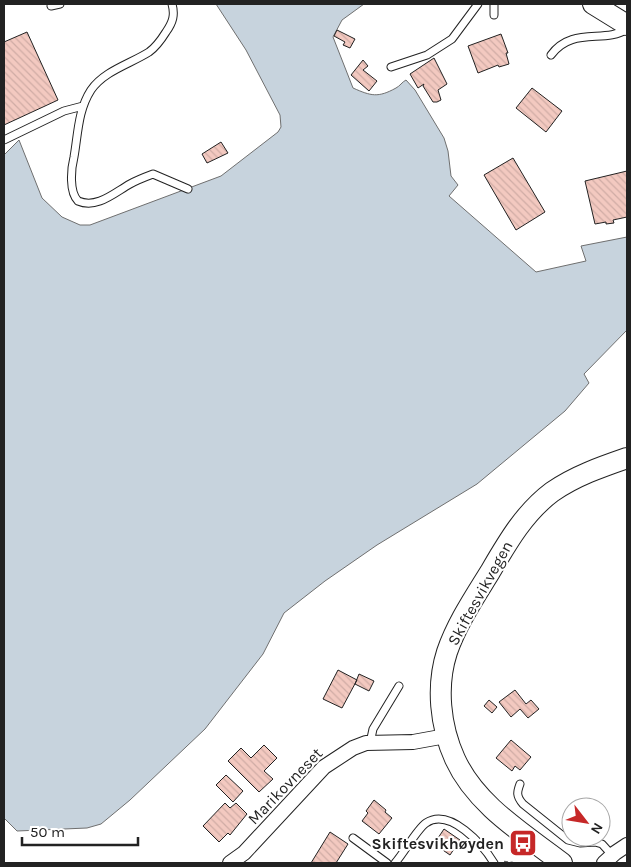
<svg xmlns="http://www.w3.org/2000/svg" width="631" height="867" font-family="Karla,sans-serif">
  <defs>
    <pattern id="building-back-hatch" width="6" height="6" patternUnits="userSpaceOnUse" patternTransform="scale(1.25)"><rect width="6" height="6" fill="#f3c9c0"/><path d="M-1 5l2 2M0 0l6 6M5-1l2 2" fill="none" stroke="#d0aca5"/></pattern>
  </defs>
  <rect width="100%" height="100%" fill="#fff"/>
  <path fill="#c7d3dd" stroke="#6f6f6f" d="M216 4H364L342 20 333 37 353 88C371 96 378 98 396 88 400 86 402 82 406 80L415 90 444 138 448 151 451 176 458 185 449 196 536 272 586 261 581 246 627 237V330L584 374 589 383 565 411 477 484 377 545 325 581 284 613 263 654 205 729 130 800 101 824 87 828 17 831 4 818V155L19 140 42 198 62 217 80 225H90L221 176 278 132 281 127 280 115 246 50Z"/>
  <path fill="url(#building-back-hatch)" stroke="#222" d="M337 30 355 39 350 48 343 45 345 42 334 36Z
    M27 32 58 100 4 125V42Z
    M501 34 508 53H506L509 64 499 67 498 65 478 73 468 46Z
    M434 58 447 84 438 90 441 100 437 102H433L423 86 424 84 418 88 410 74Z
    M363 60 368 66 363 70 377 81 369 91 351 75Z
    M532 88 562 111 546 132 516 108Z
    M221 142 228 153 207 163 202 154Z
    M513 158 545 212 516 230 484 175Z
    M627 171V217L613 220 614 223 606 224V222L595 224 585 181Z
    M338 670 357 680 342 708 323 699Z
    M359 674 374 681 369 691 355 684Z
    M515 690 526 704 531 700 539 709 528 718 520 709 511 717 499 702Z
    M489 700 497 707 492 713 484 706Z
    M511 740 531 757 520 770 515 766 512 771 496 758Z
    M264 745 277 758 264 771 273 779 259 792 228 761 241 748 251 758Z
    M226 775 243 791 233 802 216 785Z
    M374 800 386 810 385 812 392 818 379 834 362 821 368 813 366 811Z
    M225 803 230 808 236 803 247 814 230 835 228 833 219 842 203 826Z
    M444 829 460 840 450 855 434 844Z
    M330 832 348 844 336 863H311Z"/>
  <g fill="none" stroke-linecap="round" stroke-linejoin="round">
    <g stroke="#222" stroke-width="9">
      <path id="lane" d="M172 4C175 15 173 22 166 32 161 40 156 47 149 52 130 64 104 71 91 90 78 110 78 134 74 157 71 169 69 192 78 201 97 209 114 193 130 184 137 180 145 177 153 174L188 189
        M51 6 60 4
        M494 15V4
        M551 55C572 26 605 44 627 29
        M391 67 427 55 452 39 478 4
        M4 140 64 111 83 106
        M370 743 373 729 399 686
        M520 784C517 792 516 796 523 804L568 840 580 843 595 842 602 844 612 855
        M353 838 387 863
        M395 863C404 853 417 829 426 823 450 807 483 845 494 863"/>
    </g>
    <g stroke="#222" stroke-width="16">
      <path id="street" d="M230 863 244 853 324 767 353 748 366 743 413 742 446 736
        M604 863 615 853 627 845"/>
    </g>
    <g stroke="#222" stroke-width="22">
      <path id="secondary" d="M593 4 627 25
        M562 863C523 833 476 805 455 759 440 726 436 686 447 652 457 623 474 598 490 572 507 543 524 513 552 492 575 476 601 467 627 458"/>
    </g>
    <path stroke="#646464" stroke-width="2.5" stroke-dasharray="4 2.5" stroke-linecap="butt" d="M504 862 513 863"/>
    <use href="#lane" stroke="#fff" stroke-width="7"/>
    <use href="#street" stroke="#fff" stroke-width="14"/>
    <use href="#secondary" stroke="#fff" stroke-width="20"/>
  </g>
  <defs>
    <g id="bus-square" transform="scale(1.4375)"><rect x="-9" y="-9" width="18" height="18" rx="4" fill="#c62828" stroke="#fff"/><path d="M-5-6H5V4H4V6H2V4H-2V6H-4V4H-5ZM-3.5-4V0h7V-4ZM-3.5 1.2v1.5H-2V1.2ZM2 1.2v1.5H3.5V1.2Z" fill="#fff"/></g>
  </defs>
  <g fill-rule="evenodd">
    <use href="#bus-square" x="523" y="843"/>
  </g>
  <g text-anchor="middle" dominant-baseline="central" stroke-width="4" stroke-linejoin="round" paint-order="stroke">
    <g font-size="16" fill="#222" stroke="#fff">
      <text transform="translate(480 593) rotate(-61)">Skiftesvikvegen</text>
      <text transform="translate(285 786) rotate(-46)">Marikovneset</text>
    </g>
    <g font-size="16" font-weight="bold" fill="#222" stroke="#fff" text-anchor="end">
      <text x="504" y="843">Skiftesvikhøyden</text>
    </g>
  </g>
  <rect width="631" height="867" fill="none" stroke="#222222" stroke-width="10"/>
  <g transform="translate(586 822) rotate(121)"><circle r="24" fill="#ffffff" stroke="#a7a7a7"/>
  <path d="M0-4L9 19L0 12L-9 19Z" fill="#c62828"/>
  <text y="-8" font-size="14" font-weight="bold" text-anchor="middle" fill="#222222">N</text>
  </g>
  <path d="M22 837v8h116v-8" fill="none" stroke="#222222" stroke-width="2.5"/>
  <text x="30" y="837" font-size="15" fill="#222222" stroke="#ffffff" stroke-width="4" paint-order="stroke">50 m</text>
</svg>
